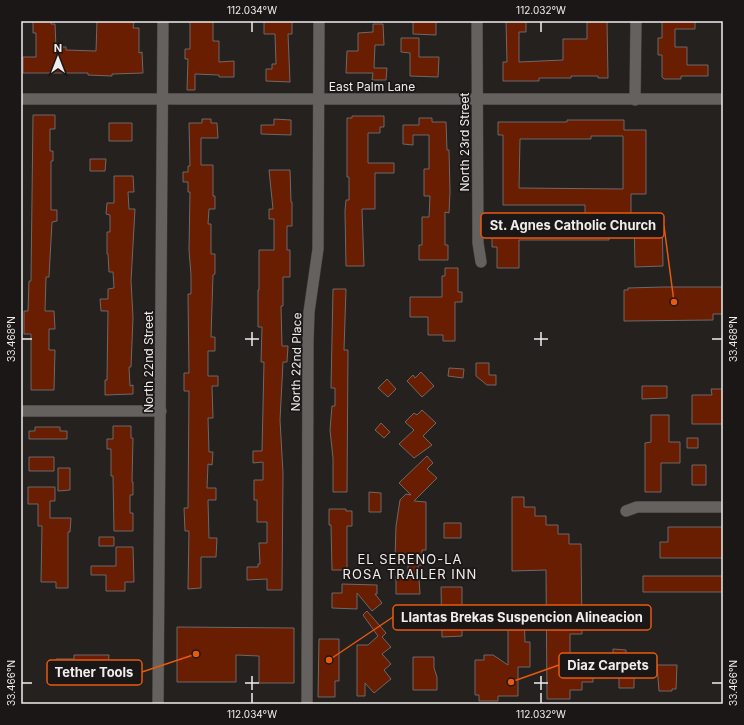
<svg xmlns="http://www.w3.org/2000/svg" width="744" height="725" font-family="Inter,sans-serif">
  <rect width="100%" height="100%" fill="#24211f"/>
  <path fill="#691d01" stroke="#6e6968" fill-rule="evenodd" d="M33 21H51V24H55L56 47H66V50L96 51 97 21 134 22 133 28H139V53L142 52 143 73 112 74V76L88 75V73H23V57H36V33H33Z
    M190 21H213V41H219V62L234 61V77H219V75L195 74V90H187L188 59H185V49H190Z
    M264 21H292V34H288L290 82 266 81V69H272V64H276L275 34H264Z
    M413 21H436V35L413 34Z
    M506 21H526V32H519V62L563 60V39H587V21H607L608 78H598V76H571V78H539V81H503V62H507Z
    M662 21H695V29H675V47H687V65H708V76H681V79H664L662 77V55H658V38H662Z
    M373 24H383L384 45H375L374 68H387L386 80H372L373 73H346L347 51H358V33L373 32Z
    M401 38H419V57H439L438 77 410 76V53L401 52Z
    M33 115H55V129H50V151H53V161H51V210H57V221L52 222 49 277H46L45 311H54L55 329H49V350H55L54 390H31V334H24V311H28L29 281H31Z
    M352 116H384V127H380V133H368V163H394V173H375V209H362L364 266H346L345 211 346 200H349V177H347V118H352Z
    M419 118H432V122H446L447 150H449L450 192 449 213 445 212V245H448V260H419V245H422V217H429L430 196H424V169H429V135H413V145L403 144V125H419Z
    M202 119H211V123H217L218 138H201V165H213V196H215V209H209L208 224H211V254H215V274L213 275 211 337H215V351H208V376H218V386H212L213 418H208L209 452H213L212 465 208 464 207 488H216V500H208L209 538H217L216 557H201V588L188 589 189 531H185L184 508H188L189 391H184V373H189L188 294H191V275L189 250 190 192H188V182H183V172H188V166H190L189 123H202Z
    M274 119 291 120V135L261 134V125H274Z
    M567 120H624V130H646V194H631V216H609V240H519V268H497V247H492V220H585V205H503V135H498V122H567ZM591 136H623V189L519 188 520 139H591Z
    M109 123H132V141H109Z
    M90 159H106L105 171H90Z
    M269 170H290L291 202H292V226H287V250H290V277H283V306H281L282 346H288L287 362H283L280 420 283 473 282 590H267V579L247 580V567H258V564H260L259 543H267V522H257V500H254V480H263V462L253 463V451H262L264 362H261L262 327H258V290H259V250H274V219H269V209H273Z
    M114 176H133L134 192H128L129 209H135L131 281 133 317 131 367H129L130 386 133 385V394L105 395V380H107L108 311H101L100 299H108V289L114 288 113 272H109L108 254H107V232H110V215L106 214 107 203H114Z
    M634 216H662L663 266 635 267Z
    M445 268H458V292H462V302H455V341H443V335H428V317H410V297H442V276H445Z
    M663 287H723V314H713V320L624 321V290H628V288Z
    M333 289H346L344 350H348L347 492H333V458L330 430 332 406H335V388H331Z
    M476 363H489V375H496V385H487L476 376Z
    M449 368 464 369 463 378 448 376Z
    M421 372 434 386 422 397 407 381 413 375 415 378Z
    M387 379 396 389 388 397 378 388Z
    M642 386H667V398L642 399Z
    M711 389H723V424H692V395H712Z
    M422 410 436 423 423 436 432 445 414 458 399 444 414 430 405 422 414 413 417 415Z
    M651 415H669V442H680V463H661V492H645V443L651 442Z
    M381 423 390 432 384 438 375 430Z
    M113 426H131V438H133L132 482H133V495H130V513H133V531H114L113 476H111V449H107V439H113Z
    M35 427H60V431H67V439H29V431H35Z
    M687 438H698V448H687Z
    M427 456 433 463 427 469 437 478 414 501 426 502V550H422V565H418L420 594H396V576L408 575V559H395L396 526 400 500 406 494 411 495 399 483Z
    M29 457H54V471H29Z
    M692 465H706V485H692Z
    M58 468H70V490L58 491Z
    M28 487H55V501H50V518H71L70 532H68V588H56V582H41L42 526H38V504H28Z
    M369 492 381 493V512H369Z
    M512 497H524V507H535V516H546V525H558V534H569V544H581L582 634H570V666H593V682H582V690H570V699H547L546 570 512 571Z
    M329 509H346V511H352V526H347V570H332L331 525H329Z
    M444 523H461V538H444Z
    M668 527H723V558H660V542H668Z
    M99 537H114V546H99Z
    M116 547H133L134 582H125V591H106V575H91V566H116Z
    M643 576H723V592H643Z
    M342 584 377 585V594H375L382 603 372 611 357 593V609L332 608V593H342Z
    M441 587H462V636L442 637Z
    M367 611 386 633 382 637 391 647 382 654 391 664 384 670 391 679 374 693 365 683V696H357V645H368L378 636 363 615Z
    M508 614H524L525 642H530V667H518V696H498V701H479V695H475V660H484V655H493L508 665Z
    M177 627 294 628V683H259V656L236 655V682H177Z
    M319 639H339V681H335V697H318Z
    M613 649 626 650V660H613Z
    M74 655H109L107 676H95V671L56 673V659H74Z
    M413 657H434V668L437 677V690H413Z
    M619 661 634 662V688H619Z
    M657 665H677L676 689H672V691H659Z"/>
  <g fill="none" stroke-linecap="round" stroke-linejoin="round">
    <g stroke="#403c3b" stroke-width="12">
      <path id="street" d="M477 21 478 243 481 262
        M21 99H723
        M635 100 636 21
        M21 411H161
        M626 511 637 507H723
        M158 704 163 21
        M307 704 308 342 309 312 318 249 319 21"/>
    </g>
    <use href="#street" stroke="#65615f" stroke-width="11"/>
  </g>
  <path fill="none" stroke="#f0eeed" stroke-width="1.5" d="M252 22V32M541 22V32M252 332V346M541 332V346M22 339H32M245 339H259M534 339H548M712 339H722M252 676V690M541 676V690M22 683H32M245 683H259M534 683H548M712 683H722M252 693V703M541 693V703"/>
  <g text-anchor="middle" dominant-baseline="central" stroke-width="3.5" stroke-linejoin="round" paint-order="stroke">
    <g font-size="12" fill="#f0eeed" stroke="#1b1716">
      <text x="372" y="86">East Palm Lane</text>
      <text transform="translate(464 142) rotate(-90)">North 23rd Street</text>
      <text transform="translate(148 362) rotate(-90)">North 22nd Street</text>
      <text transform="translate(296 362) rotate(-89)">North 22nd Place</text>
    </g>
    <g font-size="13" letter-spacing="1" fill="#f0eeed" stroke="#1b1716">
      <text x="410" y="559">EL SERENO-LA<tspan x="410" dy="15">ROSA TRAILER INN</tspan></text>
    </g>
  </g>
  <path fill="none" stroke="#e8590c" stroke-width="1.5" d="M674 302L664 226M329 660L393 617M511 682L559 665M196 654L142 672"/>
  <g fill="#e8590c" stroke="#1b1716" stroke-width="1.5">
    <circle cx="674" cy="302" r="4"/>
    <circle cx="329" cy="660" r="4"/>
    <circle cx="511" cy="682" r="4"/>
    <circle cx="196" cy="654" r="4"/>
  </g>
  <g fill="#1b1716" stroke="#e8590c" stroke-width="1.5">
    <rect x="481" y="213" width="183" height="25" rx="4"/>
    <rect x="393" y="605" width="258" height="25" rx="4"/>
    <rect x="559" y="653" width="98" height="25" rx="4"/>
    <rect x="47" y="660" width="95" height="25" rx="4"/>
  </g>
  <g font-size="13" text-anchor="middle" font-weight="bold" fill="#f0eeed">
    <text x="573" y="230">St. Agnes Catholic Church</text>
    <text x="522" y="622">Llantas Brekas Suspencion Alineacion</text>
    <text x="608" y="670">Diaz Carpets</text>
    <text x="94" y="677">Tether Tools</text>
  </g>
  <rect width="744" height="725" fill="none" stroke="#1b1716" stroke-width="44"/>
  <g transform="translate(58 58)" stroke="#1b1716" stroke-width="3" paint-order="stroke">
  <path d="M0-3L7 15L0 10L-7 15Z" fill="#f0eeed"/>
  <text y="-6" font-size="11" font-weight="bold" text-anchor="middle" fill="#f0eeed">N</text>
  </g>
  <rect x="22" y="22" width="700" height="681" fill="none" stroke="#f0eeed" stroke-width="1.5"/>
  <g font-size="10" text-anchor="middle" fill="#f0eeed">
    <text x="252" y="14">112.034°W</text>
    <text x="541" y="14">112.032°W</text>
    <text transform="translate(11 339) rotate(-90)" y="4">33.468°N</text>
    <text transform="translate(733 339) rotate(-90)" y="4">33.468°N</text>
    <text transform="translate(11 683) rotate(-90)" y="4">33.466°N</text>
    <text transform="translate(733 683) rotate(-90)" y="4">33.466°N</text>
    <text x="252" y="718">112.034°W</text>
    <text x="541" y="718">112.032°W</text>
  </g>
</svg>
